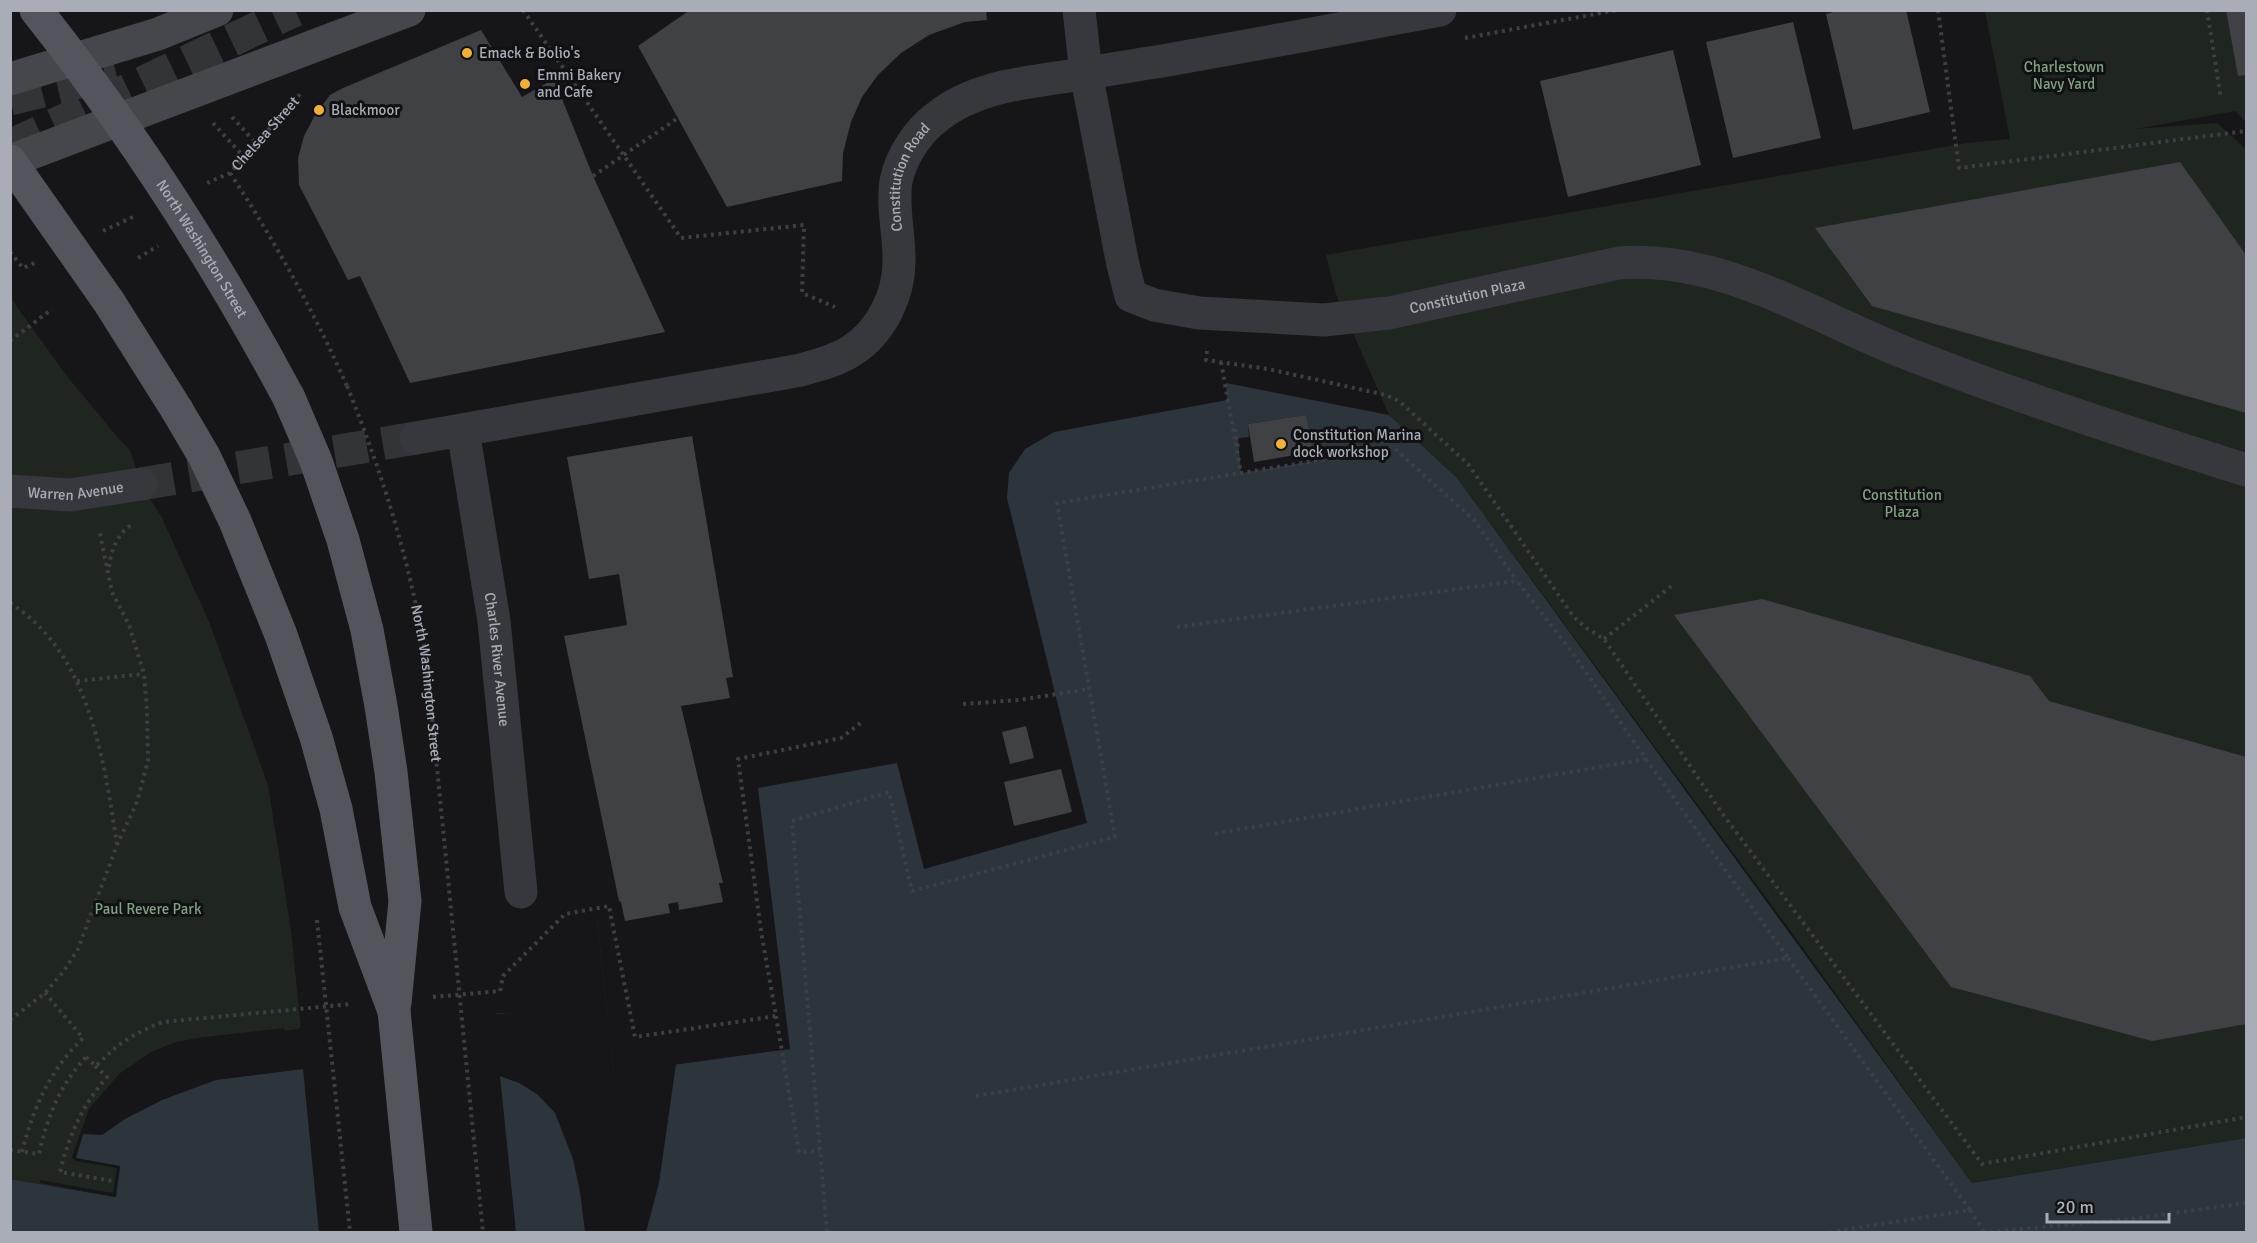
<svg xmlns="http://www.w3.org/2000/svg" width="2257" height="1243" font-family="Signika,sans-serif">
  <rect width="100%" height="100%" fill="#161618"/>
  <path fill="#1e261f" d="M1985 11H2246V123L2236 111 2135 129 2217 123 2246 149V1138L1972 1183 1787 926 1457 478 1389 415 1336 294 1326 255 1967 143 2010 139Z
    M10 297 66 375 120 440 130 450 141 484 162 518 210 624 268 785 291 930 301 1029 197 1041 86 1123 79 1144 120 1166 116 1197 11 1179Z"/>
  <path fill="#2c353c" d="M1226 383 1389 415 1457 478 1972 1183 2246 1138V1232H11L10 1179 115 1197 120 1166 75 1158 86 1123 107 1091 499 1013H511L597 920 614 1073 790 1049 758 788 897 763 924 869 1087 823 1007 498 1009 473 1025 449 1054 432 1227 400Z"/>
  <path fill="#161618" d="M1306 415 1314 461 1241 473 1238 438 1249 437 1248 424Z
    M593 920H597L614 1072 676 1064 659 1183 646 1232H585L580 1192 573 1159 555 1113 538 1095 519 1083 500 1076 516 1232H319L303 1069 216 1080 162 1100 125 1119 102 1135 83 1134 76 1158 120 1166 116 1197 40 1183V1180L113 1193 117 1168 75 1161 72 1157 89 1109 119 1074 151 1052 173 1043 197 1038 284 1028 285 1031 299 1029 301 1026 493 1011 494 1014 511 1013 513 1008Z"/>
  <path fill="#404145" d="M690 10H986L987 20 965 22 929 35 901 53 878 75 862 97 851 122 843 153 842 181 727 207 638 46Z
    M1840 10H1906L1930 112 1853 130 1826 14Z
    M2226 10H2246V75L2238 76Z
    M1793 22 1821 138 1733 158 1706 42Z
    M481 30 522 97 554 79 593 176 665 332 410 383 360 276 348 280 314 214 299 185 298 158 304 136 315 115 330 95 343 88Z
    M1673 50 1701 165 1568 197 1540 81Z
    M2180 162 2246 255V413L1872 306 1815 228Z
    M1306 415 1313 452 1254 462 1248 424Z
    M692 436 733 677 726 678 730 698 681 706 723 883H719L723 902 679 910 678 902 668 904 670 913 625 921 621 902 619 901 564 636 627 625 619 574 589 579 567 457Z
    M1762 599 2030 676 2049 701 2246 757V1024L2152 1041 1951 987 1674 615Z
    M1026 726 1034 758 1010 764 1002 732Z
    M1061 769 1072 812 1014 826 1004 782Z"/>
  <g fill="none" stroke-linecap="round" stroke-linejoin="round">
    <path stroke="#333438" stroke-width="33" stroke-dasharray="33 16" stroke-linecap="butt" d="M141 484 416 438"/>
    <path stroke="#333438" stroke-width="33" stroke-dasharray="33 16" stroke-linecap="butt" d="M10 99 116 73
      M10 146 295 10"/>
    <g stroke="#3d3f44" stroke-width="4" stroke-dasharray="3 4.5" stroke-linecap="butt">
      <path d="M523 10 681 238 804 225 802 293 835 307"/>
      <path d="M1938 10 1959 168 2246 131"/>
      <path d="M2207 10 2221 99"/>
      <path d="M1465 38 1617 10"/>
      <path d="M232 117 253 140"/>
      <path d="M213 123 244 157"/>
      <path d="M230 173C275 241 314 312 347 386"/>
      <path id="s1" d="M207 183 230 173 302 92"/>
      <path d="M103 231 137 215"/>
      <path d="M10 252 23 268 37 262"/>
      <path d="M138 258 158 246"/>
      <path d="M10 341 52 309"/>
      <path d="M1207 351 1206 360 1268 369 1386 395 1399 401 1468 464 1573 616 1585 627 1604 639 1722 813 1982 1164 2246 1117"/>
      <path d="M1221 362 1241 473"/>
      <path d="M1235 429 1238 448"/>
      <path d="M109 567C111 550 117 535 131 525"/>
      <path d="M10 603C90 654 103 757 117 844"/>
      <path d="M1177 627 1517 581 1571 651 1646 759 1213 834"/>
      <path d="M1604 639 1674 584"/>
      <path d="M77 681 144 674"/>
      <path d="M963 704 1019 700 1089 689"/>
      <path d="M1788 958 1970 1210 1831 1232"/>
      <path d="M433 997 500 991 503 976 565 914 609 906 635 1037 776 1016 761 931 738 759 841 738 863 721"/>
      <path d="M776 1016 799 1152 820 1151"/>
      <path d="M10 1020 45 993 63 972 78 949 117 845 137 802 148 761 147 710 144 674 129 625 112 592 99 529"/>
      <path d="M86 1057 96 1066C116 1045 135 1032 163 1022L351 1004"/>
      <path d="M95 1066 107 1077C82 1106 69 1135 60 1172L113 1181"/>
      <path d="M976 1096 1788 958 1646 759"/>
      <path d="M10 1150 39 1154C47 1117 60 1085 86 1057"/>
      <path d="M22 1152C33 1108 50 1070 83 1038L45 993"/>
      <path d="M1970 1210 1984 1232"/>
      <path d="M827 1232 792 821 889 792 912 891 1115 837 1057 503 1394 448 1475 521 1517 581"/>
      <path d="M1990 1232 2139 1218 2246 1203"/>
    </g>
    <g stroke="#37383d" stroke-width="33">
      <path id="s2" d="M1079 10 1086 73 1123 265 1131 296 1154 305 1199 313 1324 320 1389 313 1619 263C1722 255 1814 317 1906 353 2018 397 2132 434 2246 470"/>
      <path id="s3" d="M463 430 494 621 521 892"/>
      <path id="s4" d="M416 438 801 370C818 365 836 361 851 351 882 332 900 293 899 258 899 233 892 206 896 181 901 157 917 132 937 117 974 87 1023 83 1069 76 1102 71 1135 65 1168 60 1259 44 1349 27 1440 10"/>
      <path id="s5" d="M10 491 70 495 141 484"/>
    </g>
    <path stroke="#45474d" stroke-width="33" d="M10 79 158 34 217 10
      M10 161 409 10"/>
    <g stroke="#53555c" stroke-width="33">
      <path id="s6" d="M36 10C132 131 216 262 289 398"/>
      <path d="M10 161 109 302 177 410"/>
      <path d="M394 1011 416 1232"/>
    </g>
    <g stroke="#3d3f44" stroke-width="4" stroke-dasharray="3 4.5" stroke-linecap="butt">
      <path d="M593 176 678 118"/>
      <path id="s7" d="M347 386C384 478 409 559 426 657L483 1232"/>
      <path d="M317 920 350 1232"/>
    </g>
    <path stroke="#53555c" stroke-width="33" d="M289 398 316 461 343 540 367 630 381 706 391 772 405 901 395 1003
      M177 410 204 456 235 521 281 635 316 737 336 809 355 907 394 1011"/>
  </g>
  <g fill="#f2b134" stroke="#111113" stroke-width="2">
    <circle cx="467" cy="53" r="6"/>
    <circle cx="525" cy="84" r="6"/>
    <circle cx="319" cy="110" r="6"/>
    <circle cx="1281" cy="444" r="6"/>
  </g>
  <g text-anchor="middle" dominant-baseline="central" stroke-width="6" stroke-linejoin="round" paint-order="stroke">
    <g font-size="15" fill="#a8adb8" stroke="#111113" text-anchor="start">
      <text x="479" y="53">Emack &amp; Bolio's</text>
      <text x="537" y="75">Emmi Bakery<tspan x="537" dy="17">and Cafe</tspan></text>
      <text x="331" y="110">Blackmoor</text>
      <text x="1293" y="435">Constitution Marina<tspan x="1293" dy="17">dock workshop</tspan></text>
    </g>
    <g font-size="15" fill="#7fa381" stroke="#111113">
      <text x="2064" y="67">Charlestown<tspan x="2064" dy="17">Navy Yard</tspan></text>
      <text x="1902" y="495">Constitution<tspan x="1902" dy="17">Plaza</tspan></text>
      <text x="148" y="909">Paul Revere Park</text>
    </g>
    <g font-size="15" fill="#a8adb8" stroke="#111113">
      <text stroke="none"><textPath href="#s1" startOffset="78">Chelsea Street</textPath></text>
      <text stroke="none"><textPath href="#s4" startOffset="638">Constitution Road</textPath></text>
      <text stroke="none"><textPath href="#s6" startOffset="291">North Washington Street</textPath></text>
      <text stroke="none"><textPath href="#s2" startOffset="632">Constitution Plaza</textPath></text>
      <text stroke="none"><textPath href="#s5" startOffset="66">Warren Avenue</textPath></text>
      <text stroke="none"><textPath href="#s3" startOffset="232">Charles River Avenue</textPath></text>
      <text stroke="none"><textPath href="#s7" startOffset="309">North Washington Street</textPath></text>
    </g>
  </g>
  <rect width="2257" height="1243" fill="none" stroke="#a8adb8" stroke-width="24"/>
  <path d="M2047 1213v9h122v-9" fill="none" stroke="#a8adb8" stroke-width="3"/>
  <text x="2056" y="1213" font-size="18" fill="#a8adb8" stroke="#111113" stroke-width="4.5" paint-order="stroke">20 m</text>
</svg>
